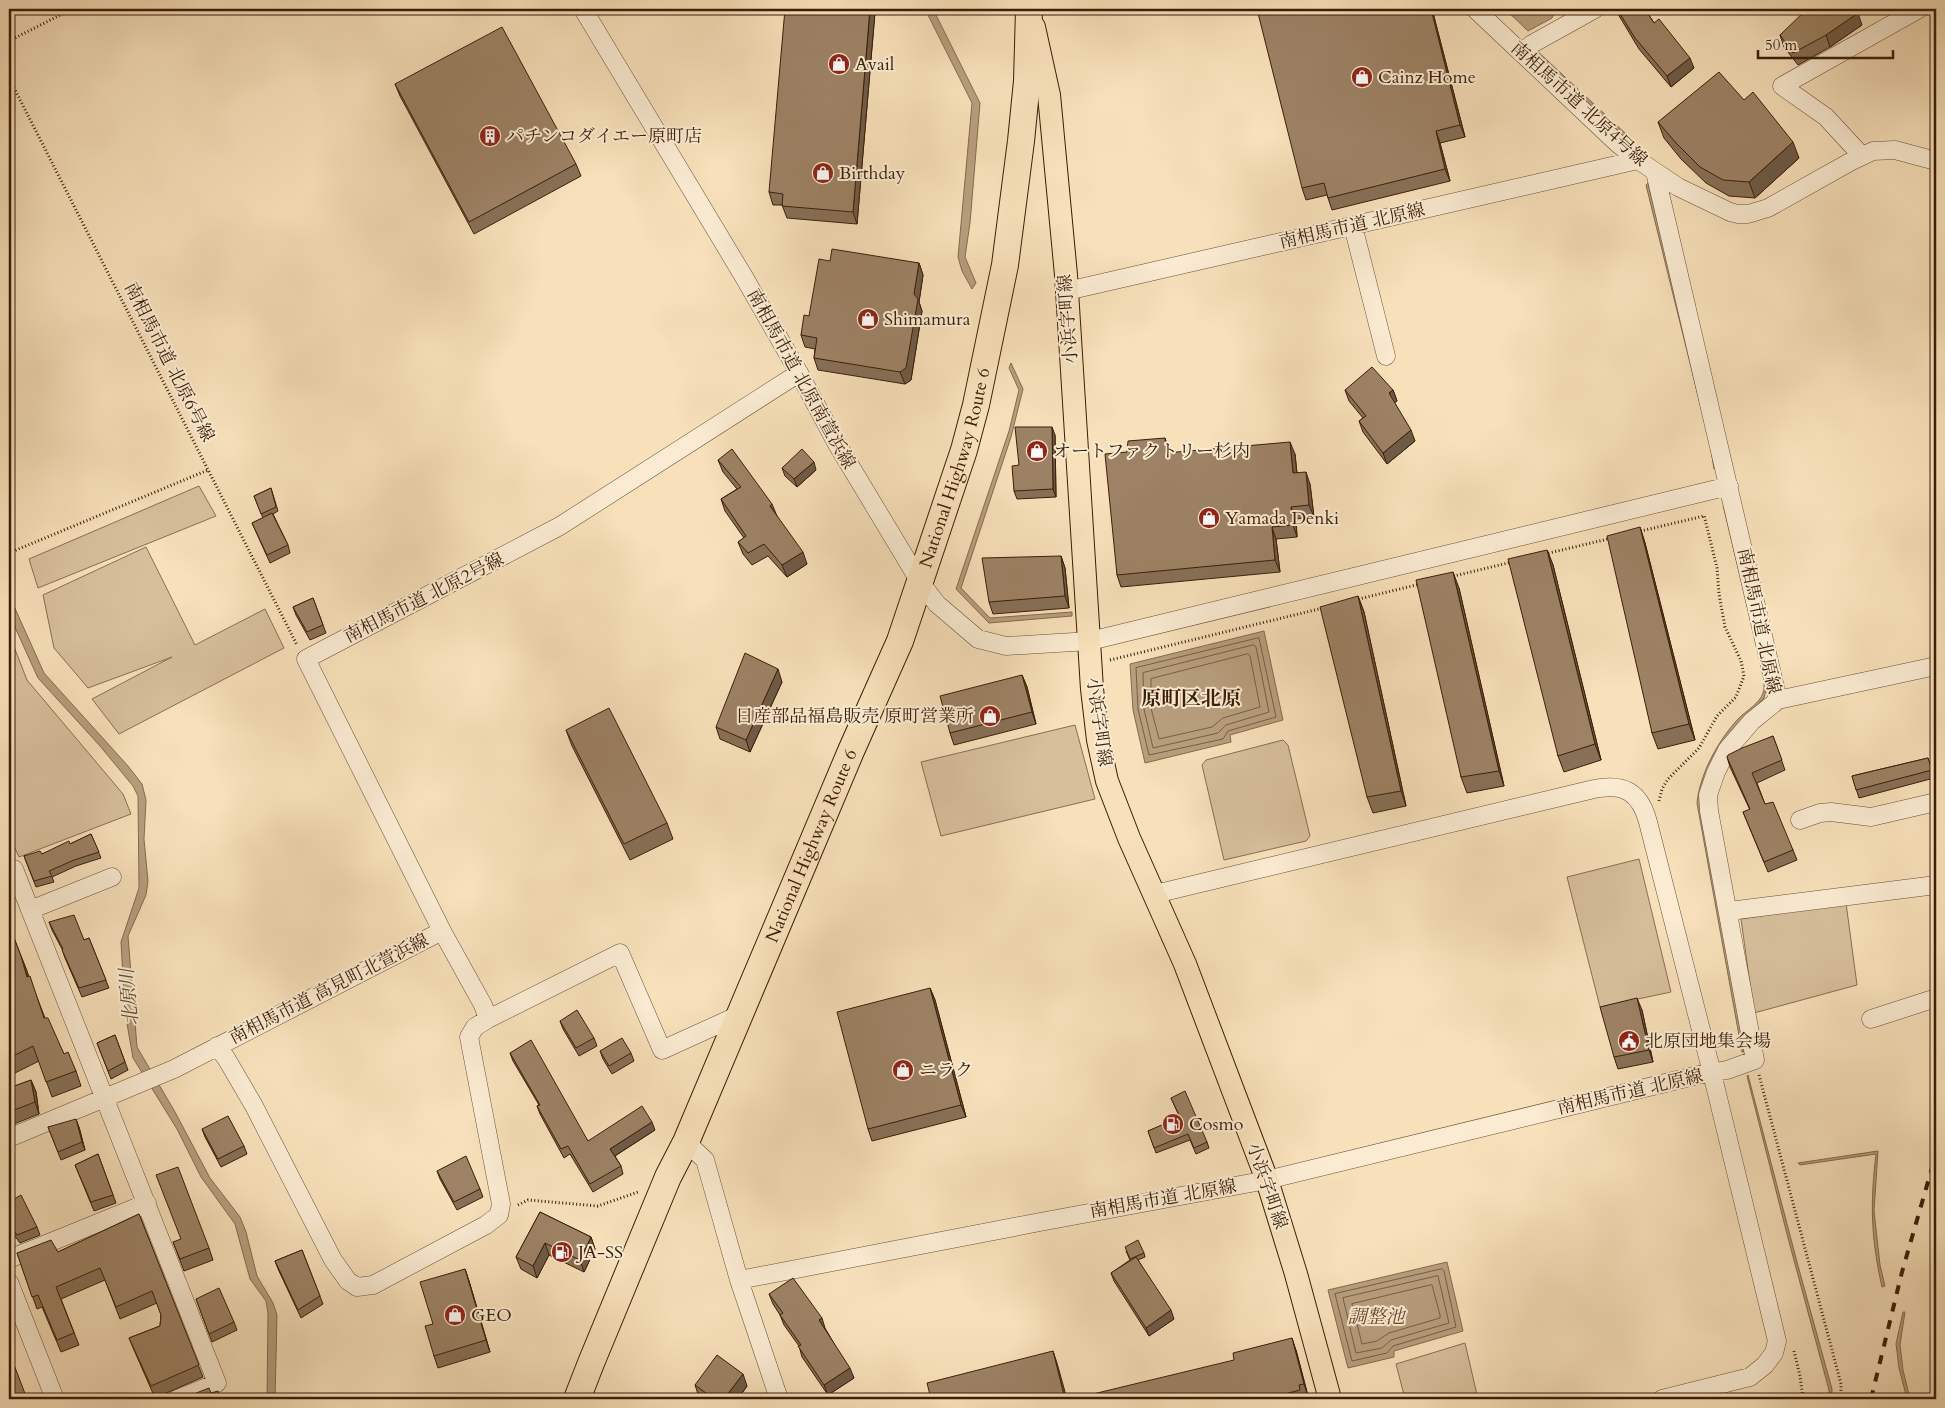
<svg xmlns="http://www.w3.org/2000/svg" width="1945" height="1408" font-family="Cardo,'Noto Serif JP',serif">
  <rect width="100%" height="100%" fill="#f7e0ba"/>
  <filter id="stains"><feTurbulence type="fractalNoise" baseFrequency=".004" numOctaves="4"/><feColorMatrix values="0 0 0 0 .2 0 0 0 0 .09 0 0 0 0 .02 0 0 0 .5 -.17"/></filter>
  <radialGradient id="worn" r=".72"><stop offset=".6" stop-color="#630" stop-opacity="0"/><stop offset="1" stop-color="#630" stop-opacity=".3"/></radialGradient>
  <path fill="#d7bf9c" stroke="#896e52" d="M199 486 216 516 38 588 29 559Z
    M146 547 195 645 265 609 284 648 119 734 92 699 172 657 88 688 54 648 43 595Z
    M9 634 27 680 123 794 131 814 19 857 9 835Z
    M1075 725 1095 799 941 836 921 762Z
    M1283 740 1288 745 1310 836 1306 841 1224 860 1202 765 1206 760Z
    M1639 859 1671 992 1600 1007 1567 877Z
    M1846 903 1857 985 1754 1013 1741 919Z
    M1465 1343 1478 1399H1405L1396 1364Z"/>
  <path fill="#b79e7d" stroke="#856a4e" d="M925 9H933L980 103 970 223 965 257 976 283 972 289 962 271 958 257 972 103Z
    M1505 9H1550L1554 13 1552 18 1528 31Z
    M1534 48 1626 134 1623 136 1532 50Z
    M1648 183 1718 468 1714 469 1710 444 1646 185Z
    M1011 363 1023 389 1011 437 961 588 990 618 1072 612V616L989 623 956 589 1009 431 1019 390 1009 368Z
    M1726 504 1767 686 1764 698 1731 732 1704 781 1742 1036 1744 1052H1742L1697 803C1700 773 1719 739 1739 718 1746 711 1760 703 1763 693 1766 685 1762 672 1761 663L1723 505Z
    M9 595 44 673 128 766 142 784 146 800 144 839 148 881 146 895 128 936 137 1047 175 1112 210 1178 240 1217 246 1232 257 1276 273 1303 277 1315 275 1399H267L268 1313 266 1301 250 1279 235 1224 201 1177 177 1129 133 1058 125 1012 121 942 139 888 138 796 133 786 100 746 38 678 9 614Z
    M1264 631 1283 720 1230 735 1231 742 1145 763 1133 710 1130 664Z
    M1748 1075 1797 1262 1832 1389V1399H1829V1390L1788 1238 1747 1076Z
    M1878 1151 1874 1211 1880 1265 1885 1286 1882 1287C1871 1238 1870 1204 1876 1154L1800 1165 1798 1163Z
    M1447 1262 1463 1331 1394 1351V1357L1348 1368 1328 1290Z
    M1903 1312H1905L1900 1345 1903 1370 1910 1399H1907L1899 1368 1896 1344Z"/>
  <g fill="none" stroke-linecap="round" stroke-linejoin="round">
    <path stroke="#795e42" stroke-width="1" d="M1259 638 1276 717 1228 731 1223 739 1149 755 1138 709 1136 668Z
      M1254 645 1256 647 1269 712 1226 725 1218 733 1153 748 1144 709 1143 673Z
      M1248 654 1250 656 1260 707 1223 718 1212 727 1159 739 1151 708V679Z
      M1442 1269 1444 1271 1456 1327 1393 1346 1387 1353 1352 1361 1335 1294Z
      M1438 1276 1449 1323 1391 1340 1382 1348 1356 1353 1343 1298Z
      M1432 1285 1440 1315V1318L1389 1333 1377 1341 1362 1344 1352 1304Z"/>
    <g stroke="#6a4e34" stroke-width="19">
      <path id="minor" d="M583 9 744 277 799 373 837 444 920 582 937 604 978 639 1006 646 1090 641 1729 486
        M1475 9 1617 143 1638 160 1678 187 1730 212 1738 214H1748L1768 208 1850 162 1873 151 1895 150 1936 161
        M1521 53 1532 44 1595 9
        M1862 156 1826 117 1782 86 1919 9
        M1353 226 1386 356
        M1067 291 1638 160
        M1778 700 1936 666
        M1800 820 1820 813 1831 812 1871 817 1936 802
        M14 869 217 1383 177 1399
        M1155 894 1594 789C1624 783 1640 792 1648 822L1712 1073 1777 1341 1774 1353 1765 1365 1750 1377 1662 1399
        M30 910 112 877
        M1729 911 1936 885
        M442 931 306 659 560 526 799 373
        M1871 1019 1936 998
        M217 1046 226 1058 254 1106 333 1260 348 1281 357 1287 373 1285 486 1225 499 1215 501 1204 469 1037 475 1027 488 1019
        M9 1138 174 1069 442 931 483 1005 488 1019 620 953 662 1050 739 1015
        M686 1142 705 1160 739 1280 1040 1222 1267 1180 1698 1075 1727 1070 1755 1060 1709 811 1708 795 1716 772 1727 750 1752 721 1778 700 1655 172
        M9 1259 147 1203
        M739 1280 779 1399
        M9 1282 55 1399"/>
    </g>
    <g stroke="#3b1d08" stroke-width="24">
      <path id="major" d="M1034 27 1049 95 1066 275 1092 689 1098 740 1107 781 1129 838 1185 964 1267 1180 1296 1274 1330 1399"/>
    </g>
    <g stroke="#3b1d08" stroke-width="28">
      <g id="highway">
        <path id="s1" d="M577 1399 591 1363 668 1177 686 1142 851 751 900 641 964 450 976 405 1005 265 1021 141 1027 81 1029 9"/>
      </g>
    </g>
    <path stroke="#3b1d08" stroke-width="3" stroke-dasharray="1 2.5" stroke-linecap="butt" d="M9 41 72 9
      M9 78 297 645
      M1637 532 1704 516
      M9 553 208 470
      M1545 554 1612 538
      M1450 577 1512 562
      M1355 600 1420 584
      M1110 660 1323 608
      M1659 801 1662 789 1668 779 1699 748 1717 716 1736 697 1744 676 1741 661 1725 627 1719 594 1717 568 1704 515
      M1759 1075 1841 1384V1399
      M518 1205 528 1200 598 1206 638 1192
      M1794 1351 1800 1376 1803 1399"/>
    <use href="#minor" stroke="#faebd2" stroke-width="18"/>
    <use href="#major" stroke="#f7e0ba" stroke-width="22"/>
    <use href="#highway" stroke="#f7e0ba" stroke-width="26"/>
    <path stroke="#3b1d08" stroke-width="4" stroke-dasharray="9 9" stroke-linecap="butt" d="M1871 1399 1902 1272 1936 1154"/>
  </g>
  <path fill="#877057" stroke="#3b1d08" d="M1432 9 1465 137 1440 143 1450 181 1332 210 1327 195 1306 200 1302 188Z
    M1615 9H1645L1654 23 1694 68 1671 87 1639 49Z
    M875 12 857 224 787 218 782 205H773L769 192Z
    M1862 25 1830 47 1798 65 1784 47 1780 35Z
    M395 84 576 164 581 176 474 234 400 96Z
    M1744 100 1799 158 1755 198 1729 196 1706 183 1681 159 1664 138 1658 122Z
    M830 261 919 263 923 275 919 302 922 311 911 380 905 384 818 370 814 358 815 349 805 347 801 335 809 316Z
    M1345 390H1393L1397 401 1394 402 1415 441 1387 464 1363 432 1359 421 1363 418 1349 401Z
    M1055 435 1056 497 1017 499 1014 491Z
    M1169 450 1170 453 1295 454 1297 473 1310 484 1314 517 1296 519 1297 537 1276 539 1280 572 1121 587 1117 575 1127 452Z
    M718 460 776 515 807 564 787 577 768 556 752 565 743 554 738 542 744 538 725 511 721 499 737 489 723 472Z
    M782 468 816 470 797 487 785 476Z
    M271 488 278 511 273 514 288 545 290 553 270 563 252 523 263 518 254 496Z
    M1640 527 1645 543 1695 740 1658 749 1652 733Z
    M1547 550 1553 565 1601 760 1564 772 1558 756Z
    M1061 556 1065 568 1069 608 993 614 989 602Z
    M1459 588 1504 786 1467 793 1461 777Z
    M1358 596 1364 612 1406 806 1373 813 1367 797Z
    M313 598 326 633 310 640 296 615 293 607Z
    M1022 675 1027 687 1036 724 954 745 950 733Z
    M782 682 750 752 720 739 716 727Z
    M566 730 667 823 673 839 630 860 572 746Z
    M1773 736 1785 770 1757 783 1765 804 1793 850 1797 860 1768 872 1743 812 1750 810 1730 767 1727 757Z
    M1928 758 1934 778 1859 798 1852 776Z
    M91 834 101 858 76 866 52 877 54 882 36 887 24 856 42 854 70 844Z
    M49 922 84 940 89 938 109 988 82 997 65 958 62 949 52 930Z
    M9 925 45 1018 64 1054 76 1071 81 1086 52 1097 39 1061 9 1076Z
    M930 988 935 1000 966 1117 872 1141 868 1129Z
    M1642 1010 1653 1062 1618 1069 1614 1057Z
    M560 1021 594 1038 597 1046 579 1056 563 1029Z
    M115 1035 128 1070 111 1079 97 1043Z
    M600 1051 631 1053 634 1061 612 1074 603 1059Z
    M510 1053 588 1141 655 1130 615 1156 621 1166 623 1174 593 1192 570 1154 564 1158 540 1114 537 1106 539 1105 513 1061Z
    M31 1080 36 1092 39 1114 9 1126V1088Z
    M1171 1098 1207 1142 1209 1148 1196 1154 1190 1140 1156 1153 1148 1131 1180 1118Z
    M48 1127H79L85 1150 61 1160Z
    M202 1129 244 1146 247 1154 221 1167 205 1137Z
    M98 1154 116 1203 94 1211 75 1165Z
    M9 1171 13 1181 9 1183Z
    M437 1171 480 1189 483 1197 457 1210 440 1179Z
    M9 1202 37 1227 40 1235 20 1243 9 1228Z
    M540 1212 591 1237 595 1249 584 1272 549 1255 537 1278 521 1269 516 1257Z
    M139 1214 203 1377 155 1398 134 1350 129 1338 160 1326 161 1315 157 1303 120 1319 105 1280 61 1299 79 1345 61 1352 42 1307 37 1309 17 1253 58 1252Z
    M173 1242 209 1248 213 1260 184 1271Z
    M302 1250 323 1304 301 1318 278 1269 275 1261Z
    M1126 1251 1144 1253 1145 1257 1138 1260 1174 1319 1149 1336 1114 1281 1111 1273 1130 1260Z
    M465 1269 469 1281 490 1352 438 1368 434 1356 433 1324Z
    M769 1294 825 1328 854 1378 828 1395 802 1357 799 1346 784 1325 780 1315 773 1304Z
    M196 1299 234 1322 237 1330 212 1342Z
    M1296 1350 1308 1396 1303 1398V1399H1095Z
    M695 1385 747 1386 738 1399H702L699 1397Z"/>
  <path fill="#6e5b47" stroke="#3b1d08" d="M870 9H874L875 12 857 224 853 212Z
    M1431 9H1432L1465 137 1460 125Z
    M1858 13 1862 25 1830 47 1826 35Z
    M1690 58 1694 68 1671 87 1667 76Z
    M1436 131 1440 143 1450 181 1445 169Z
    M1793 142 1799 158 1755 198 1749 182Z
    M919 263 923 275 919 302 922 311 911 380 905 384 900 372Z
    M1393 390 1397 401 1393 404 1389 393Z
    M1052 427 1055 435 1056 497 1053 489Z
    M1411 430 1415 441 1387 464 1383 453Z
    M1165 438 1169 450 1171 466 1166 453Z
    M1290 442 1295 454 1298 485 1293 473Z
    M814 462 816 470 797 487 794 479Z
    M1306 472 1310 484 1314 517 1309 505Z
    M772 504 777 516 770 506Z
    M1291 507 1296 519 1297 537 1293 525Z
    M1272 527 1276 539 1280 572 1275 560Z
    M1640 527 1645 543 1695 740 1689 724Z
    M1547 550 1553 565 1601 760 1595 744Z
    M803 552 807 564 787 577 782 565Z
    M1061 556 1065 568 1069 608 1065 596Z
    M1453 572 1459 588 1504 786 1499 771Z
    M1358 596 1364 612 1406 806 1401 791Z
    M778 669 782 682 750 752 746 740Z
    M1022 675 1027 687 1036 724 1032 712Z
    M21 956 27 971 32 991 27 977Z
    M930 988 935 1000 966 1117 961 1105Z
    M1637 998 1642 1010 1653 1062 1649 1050Z
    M31 1080 36 1092 39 1114 35 1102Z
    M76 1119 79 1127 85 1150 82 1142Z
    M652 1122 655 1130 613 1157 610 1149Z
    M591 1237 595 1249 584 1272 580 1260Z
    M545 1243 549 1255 537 1278 533 1266Z
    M465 1269 469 1281 490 1352 486 1340Z
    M1171 1310 1174 1319 1149 1336 1146 1328Z
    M822 1318 825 1328 823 1330 819 1320Z
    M1292 1338 1296 1350 1308 1396 1304 1384Z
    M1053 1351 1057 1363 1067 1399H1065Z
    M850 1368 854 1378 828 1395 824 1385Z
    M743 1374 747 1386 738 1399H724Z"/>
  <path fill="#9d8265" stroke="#3b1d08" d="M785 9H870L853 212 782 206 783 194 769 192Z
    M1257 9H1431L1460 125 1436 131 1445 169 1328 198 1324 183 1302 188Z
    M1617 9H1645L1654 23 1659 19 1690 58 1667 76 1635 38Z
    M1807 9H1855L1858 13 1826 35 1793 53 1780 35Z
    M502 27 576 164 469 222 395 84Z
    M1719 72 1744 100 1753 92 1793 142 1749 182 1723 180 1700 167 1676 143 1658 122Z
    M832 249 919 263 914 294 918 299 906 368 900 372 814 358 817 338 801 335 804 315 809 316 819 259 830 261Z
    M1372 367 1393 390 1389 393 1411 430 1383 453 1359 421 1366 416 1345 390Z
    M1015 427H1052L1053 489 1014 491 1012 466 1019 465Z
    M1165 438 1166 453 1290 442 1293 473 1306 472 1309 505 1291 507 1293 525 1272 527 1275 560 1117 575 1105 454 1127 452 1128 441Z
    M732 449 772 504 770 506 803 552 782 565 764 544 748 553 738 542 746 536 721 499 741 487 718 460Z
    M802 449 814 462 794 479 782 468Z
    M271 488 276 507 261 514 254 496Z
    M272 513 288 545 267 555 252 523Z
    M1640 527 1689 724 1652 733 1607 536Z
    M1547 550 1595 744 1558 756 1508 559Z
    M1061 556 1065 596 989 602 982 558Z
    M1453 572 1499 771 1461 777 1416 580Z
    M1358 596 1401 791 1367 797 1320 607Z
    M313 598 323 625 307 632 293 607Z
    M745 653 778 669 746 740 716 727Z
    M1022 675 1032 712 950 733 940 696Z
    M609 708 667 823 624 844 566 730Z
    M1773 736 1782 760 1752 773 1765 804 1773 802 1793 850 1764 862 1743 812 1750 809 1727 757 1728 755 1742 748Z
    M1928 758 1932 770 1856 790 1852 776Z
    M91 834 99 852 74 860 49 871 52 876 34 881 24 856 40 851 42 854 69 841 70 844Z
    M74 915 84 940 89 938 106 980 79 988 62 950 63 949 49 922Z
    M9 925 21 956 27 977 30 976 44 1018H48L64 1054 68 1052 76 1071 46 1082 33 1046 9 1058Z
    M930 988 961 1105 868 1129 837 1012Z
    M1637 998 1649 1050 1614 1057 1600 1007Z
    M577 1010 594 1038 576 1048 560 1021Z
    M115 1035 125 1062 108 1071 97 1043Z
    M622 1038 631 1053 609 1066 600 1051Z
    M531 1040 588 1141 642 1106 652 1122 610 1149 621 1166 590 1184 568 1146 561 1149 537 1106 540 1105 510 1053Z
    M31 1080 35 1102 9 1112V1088Z
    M1185 1091 1207 1142 1194 1148 1188 1134 1154 1148 1148 1131 1180 1117 1171 1098Z
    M228 1116 244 1146 218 1159 202 1129Z
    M76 1119 82 1142 58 1152 48 1127Z
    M98 1154 113 1195 91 1202 75 1165Z
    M466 1156 480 1189 454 1202 437 1171Z
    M178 1167 209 1248 180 1259 173 1242 181 1239 156 1175Z
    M21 1195 37 1227 17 1235 9 1224V1202Z
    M540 1212 591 1237 580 1260 545 1243 533 1266 516 1257Z
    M139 1214 199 1365 151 1386 129 1338 160 1326 161 1315 152 1291 116 1307 100 1268 56 1287 74 1333 57 1340 38 1295 32 1297 17 1253 51 1240 58 1252Z
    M1138 1240 1144 1253 1130 1259 1125 1247Z
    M302 1250 320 1296 298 1310 275 1261Z
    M1136 1257 1171 1310 1146 1328 1111 1273Z
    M465 1269 486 1340 434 1356 425 1326 433 1324 420 1282Z
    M793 1278 822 1318 819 1320 850 1368 824 1385 798 1346 801 1345 780 1315 783 1313 769 1294Z
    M219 1288 234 1322 209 1334 196 1299Z
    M1292 1338 1304 1384 1299 1385 1300 1390 1265 1399H1095L1093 1394 1234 1360 1233 1353Z
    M1053 1351 1065 1399H931L927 1383Z
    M717 1355 743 1374 724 1399H714L695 1385Z
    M13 1362 27 1399H9V1363Z
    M209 1388 211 1393 218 1391 220 1399H181Z
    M98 1393 101 1399H81Z
    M1722 1393 1724 1399H1701Z"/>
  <defs>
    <g id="shop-disc" transform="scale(1.125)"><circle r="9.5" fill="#8f2418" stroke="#faebd2"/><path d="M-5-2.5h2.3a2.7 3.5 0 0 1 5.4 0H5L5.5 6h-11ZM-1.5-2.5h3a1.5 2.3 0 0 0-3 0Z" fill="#fff"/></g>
    <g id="building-disc" transform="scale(1.125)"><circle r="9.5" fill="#8f2418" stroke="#faebd2"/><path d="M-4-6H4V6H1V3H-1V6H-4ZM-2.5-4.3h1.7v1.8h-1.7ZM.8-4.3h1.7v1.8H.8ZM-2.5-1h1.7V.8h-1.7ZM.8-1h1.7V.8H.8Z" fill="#fff"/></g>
    <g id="civic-disc" transform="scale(1.125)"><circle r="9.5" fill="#8f2418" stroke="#faebd2"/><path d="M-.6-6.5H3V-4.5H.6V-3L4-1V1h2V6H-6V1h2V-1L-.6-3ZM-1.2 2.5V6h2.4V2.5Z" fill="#fff"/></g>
    <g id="fuel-disc" transform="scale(1.125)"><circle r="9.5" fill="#8f2418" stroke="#faebd2"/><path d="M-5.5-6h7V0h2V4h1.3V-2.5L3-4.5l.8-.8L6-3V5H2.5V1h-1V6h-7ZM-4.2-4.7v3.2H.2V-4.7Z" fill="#fff"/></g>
  </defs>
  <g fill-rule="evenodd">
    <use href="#shop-disc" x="839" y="64"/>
    <use href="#shop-disc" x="1362" y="77"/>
    <use href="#building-disc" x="490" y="136"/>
    <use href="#shop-disc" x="823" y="173"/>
    <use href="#shop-disc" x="868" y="319"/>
    <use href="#shop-disc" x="1037" y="451"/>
    <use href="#shop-disc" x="1209" y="518"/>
    <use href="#shop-disc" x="990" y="716"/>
    <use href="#civic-disc" x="1629" y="1041"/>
    <use href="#shop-disc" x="903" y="1070"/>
    <use href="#fuel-disc" x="1173" y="1124"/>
    <use href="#fuel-disc" x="562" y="1252"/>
    <use href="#shop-disc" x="455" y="1315"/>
  </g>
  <g text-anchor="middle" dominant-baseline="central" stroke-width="4" stroke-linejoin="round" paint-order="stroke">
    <g font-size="18" fill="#3b1d08" stroke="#faebd2" text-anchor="start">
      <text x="855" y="64">Avail</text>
      <text x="1378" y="77">Cainz Home</text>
      <text x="506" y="136">パチンコダイエー原町店</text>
      <text x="839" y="173">Birthday</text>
      <text x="884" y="319">Shimamura</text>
      <text x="1053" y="451">オートファクトリー杉内</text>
      <text x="1225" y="518">Yamada Denki</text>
      <text x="974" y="716" text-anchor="end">日産部品福島販売 原町営業所</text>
      <text x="1645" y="1041">北原団地集会場</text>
      <text x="919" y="1070">ニラク</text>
      <text x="1189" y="1124">Cosmo</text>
      <text x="578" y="1252">JA-SS</text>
      <text x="471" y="1315">GEO</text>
    </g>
    <g font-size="18" fill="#3b1d08" stroke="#faebd2">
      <text transform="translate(1579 104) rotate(42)">南相馬市道 北原4号線</text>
      <text transform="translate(1352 226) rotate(-13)">南相馬市道 北原線</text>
      <text transform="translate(1068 319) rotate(-94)">小浜字町線</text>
      <text transform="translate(169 362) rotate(63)">南相馬市道 北原6号線</text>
      <text transform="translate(801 379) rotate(61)">南相馬市道 北原南萱浜線</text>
      <text stroke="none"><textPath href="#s1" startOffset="1006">National Highway Route 6</textPath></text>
      <text transform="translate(424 598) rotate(-27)">南相馬市道 北原2号線</text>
      <text transform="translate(1759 621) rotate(78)">南相馬市道 北原線</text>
      <text transform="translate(1099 722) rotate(82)">小浜字町線</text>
      <text stroke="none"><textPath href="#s1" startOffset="601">National Highway Route 6</textPath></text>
      <text transform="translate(329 989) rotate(-27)">南相馬市道 高見町北萱浜線</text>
      <text transform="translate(1630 1092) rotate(-13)">南相馬市道 北原線</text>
      <text transform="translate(1267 1186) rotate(71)">小浜字町線</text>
      <text transform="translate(1163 1199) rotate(-10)">南相馬市道 北原線</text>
    </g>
    <g font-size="19" font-style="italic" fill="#664a31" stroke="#faebd2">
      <text transform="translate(129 997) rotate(-95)">北原川</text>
      <text x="1376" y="1317">調整池</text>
    </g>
    <g font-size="20" font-weight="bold" fill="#3b1d08" stroke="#faebd2">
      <text x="1191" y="698">原町区北原</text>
    </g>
  </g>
  <rect width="1945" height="1408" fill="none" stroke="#f7e0ba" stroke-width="30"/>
  <rect x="10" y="10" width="1925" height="1388" fill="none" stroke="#3b1d08" stroke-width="2.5"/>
  <rect x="15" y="15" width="1915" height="1378" fill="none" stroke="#3b1d08"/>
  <path d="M1758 50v8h135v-8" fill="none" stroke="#3b1d08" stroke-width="2.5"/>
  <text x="1765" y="50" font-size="15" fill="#3b1d08" stroke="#faebd2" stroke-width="4" paint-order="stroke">50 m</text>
  <rect width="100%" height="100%" filter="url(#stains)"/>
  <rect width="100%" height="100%" fill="url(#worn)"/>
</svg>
